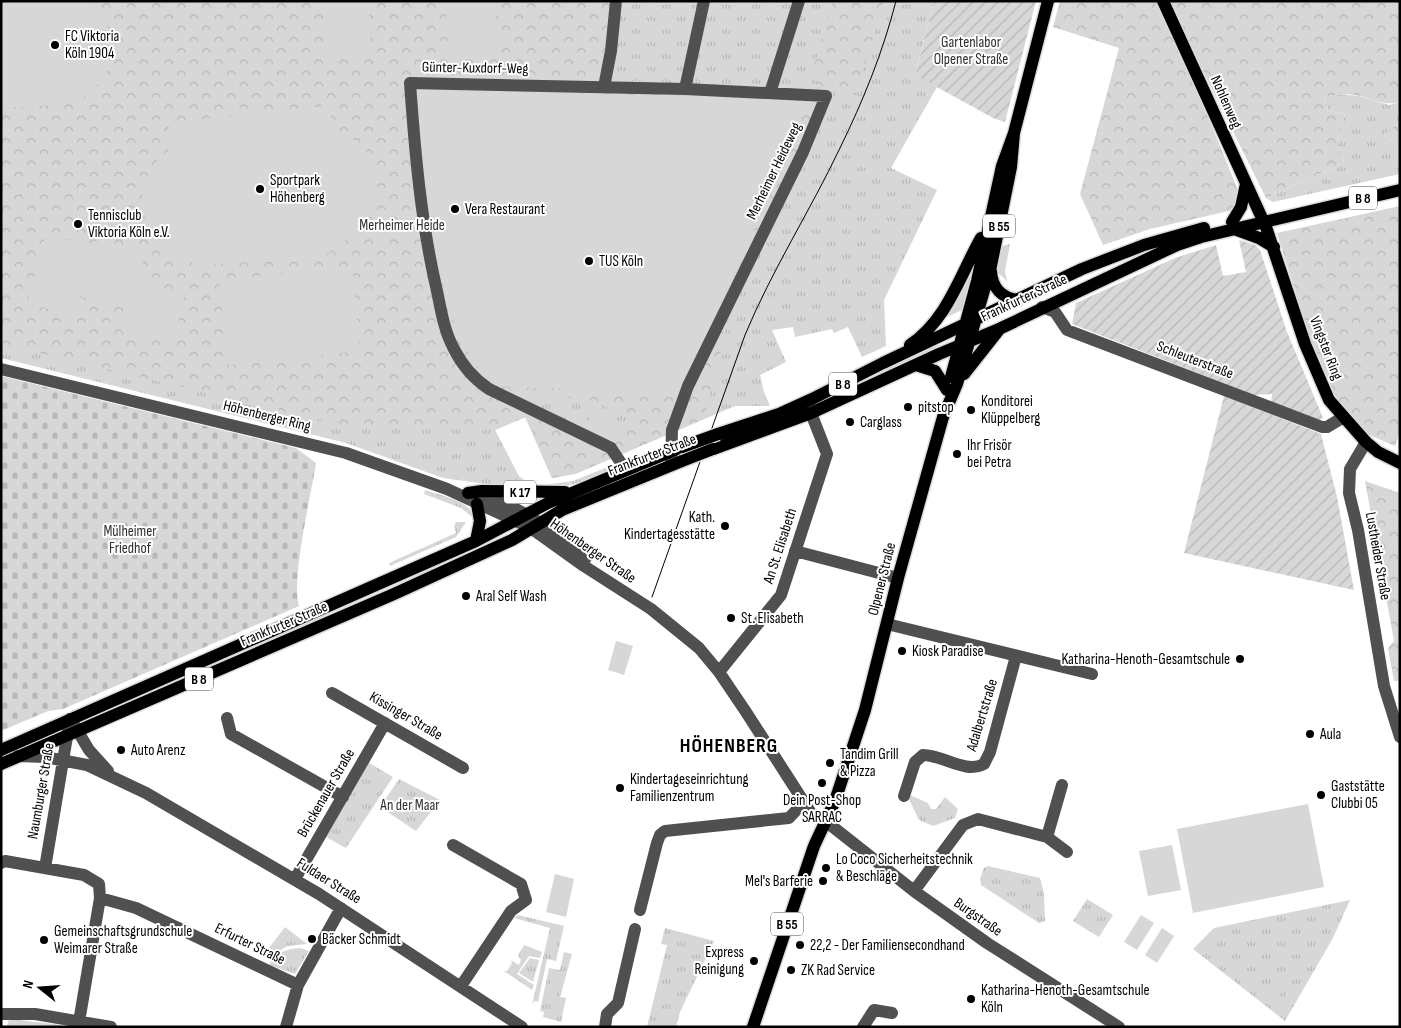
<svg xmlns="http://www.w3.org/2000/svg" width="1401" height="1028" font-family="'Sofia Sans Condensed',sans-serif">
  <defs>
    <pattern id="grass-tufts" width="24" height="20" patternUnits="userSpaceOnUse" patternTransform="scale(1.25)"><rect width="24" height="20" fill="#d7d7d7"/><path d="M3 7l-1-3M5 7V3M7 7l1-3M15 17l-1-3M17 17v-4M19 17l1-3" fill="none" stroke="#b7b7b7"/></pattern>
    <pattern id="forest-crowns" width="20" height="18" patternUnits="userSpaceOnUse" patternTransform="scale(1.25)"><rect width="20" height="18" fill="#d7d7d7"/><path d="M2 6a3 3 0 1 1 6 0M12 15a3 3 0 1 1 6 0" fill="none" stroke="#b7b7b7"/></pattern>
    <pattern id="cemetery-stones" width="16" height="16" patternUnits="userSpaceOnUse" patternTransform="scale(1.25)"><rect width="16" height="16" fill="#d7d7d7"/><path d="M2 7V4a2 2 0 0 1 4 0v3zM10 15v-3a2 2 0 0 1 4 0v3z" fill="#b7b7b7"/></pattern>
    <pattern id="garden-furrows" width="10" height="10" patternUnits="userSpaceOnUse" patternTransform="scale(1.25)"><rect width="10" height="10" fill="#d7d7d7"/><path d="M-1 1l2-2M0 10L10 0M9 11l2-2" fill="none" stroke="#b7b7b7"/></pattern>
  </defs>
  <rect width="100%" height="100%" fill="#fff"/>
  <path fill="url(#grass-tufts)" d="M1 1H934L915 74 937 87 891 168 937 190 884 300 886 346 862 357 848 327 834 333 832 329 795 337 793 327 772 330 786 362 760 375 764 392 770 406H735L575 474 552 478 525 417 495 430 519 476 528 483 527 490 443 478 346 443 1 358Z
    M1338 94 1359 96 1389 105 1400 102V121L1384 136 1400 147V174L1273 202 1266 198 1344 163 1337 143 1345 114 1328 111 1324 97Z
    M1010 244 1005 271 1007 281 997 272 1002 246Z
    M978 254 964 309 943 319Z
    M940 341 938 347 842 393 767 423Z
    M615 464 614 469C583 482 569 489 536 486L573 481Z
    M425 490C442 496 472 501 476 520L461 508 424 494Z
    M456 522H466L456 537 390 566 389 563 456 533 454 527Z
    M369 594 326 614 312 624 146 695 186 673Z
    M369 763 393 777 346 848 326 837Z
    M399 779 440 800 416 831 380 807Z
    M910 795 928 803 931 809H936L945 797 958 809 955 818 933 826 919 820 908 797Z
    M988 866 1040 878 1044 893 1045 921 1039 923 981 885 980 879 984 868Z
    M1087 899 1113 915 1099 937 1073 921Z
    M1350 900 1333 938 1285 1021 1193 949 1214 928Z
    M518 915 564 926 556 961 547 959 538 1002 534 1001 532 1005 550 928 514 918Z
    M285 927 307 944 288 946 266 958 269 948Z
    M665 928 714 941 680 1012 676 1027H647L667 945 661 944Z
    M524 945 542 952 540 958 529 956 517 974 534 985 532 990 504 971H507L512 963 511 960 519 965 521 960 518 955Z
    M300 948 309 951 295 974 269 965C275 952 287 949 300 948Z
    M564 952 572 954 560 997 566 998 561 1022 543 1017 544 1012 540 1011 549 968 560 970Z
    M530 958 539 960 533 982 519 973Z
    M9 1019 62 1025 61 1027H7Z"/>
  <path fill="url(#forest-crowns)" fill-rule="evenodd" d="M92 1H446L449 53 498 51 495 1H619L609 80 816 88 817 71 813 69 833 1H884L856 96 830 86 742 265 704 419 575 474 552 478 526 417 495 430 349 427 1 344V108L68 102 81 98 111 62 108 28ZM418 90 809 100 727 293ZM330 106 332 128 358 142 376 184V200L372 215 143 194 154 164 172 147 169 123ZM94 241 145 255 138 281 185 294 172 344 130 310 80 296ZM540 395 593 400 631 420 625 434 611 446 519 398Z
    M1060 1H1156L1191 75 1240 195 1233 210 1150 229 1103 245 1080 194 1119 48 1053 27Z
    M1168 1H1400V102C1385 106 1375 100 1360 96 1348 93 1336 94 1324 97L1328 111 1345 114 1337 143 1344 163 1266 198Z
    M1400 121V147L1384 136Z
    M1400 206V432L1395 446 1367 434 1337 399 1321 374 1277 233Z
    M1365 481 1400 493V681H1394L1388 648 1394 641Z"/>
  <path fill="url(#cemetery-stones)" d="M1 376 296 448 316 463C311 496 291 578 299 606L63 709 48 711 1 731Z"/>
  <path fill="url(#garden-furrows)" d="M934 1H1036L1005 122 993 118 915 75Z
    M1239 240 1255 245 1260 250 1287 332 1323 418 1318 420 1271 404 1272 394 1254 395 1072 324 1076 303 1175 258 1216 245 1223 276 1246 272Z
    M1224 396 1321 434 1337 497 1354 590 1184 553Z"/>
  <path fill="#d7d7d7" d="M1 1H92C97 10 105 19 108 28 117 54 106 84 82 98 67 107 20 106 1 108Z
    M369 1 371 56 325 58 323 3Z
    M446 1H495L498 51 448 53Z
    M417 90 809 99 727 293 678 394 498 386 480 371 458 336 428 229Z
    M330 106 332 128 358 142 368 154 374 167 376 200 372 215 361 229 324 256 197 266 163 246 152 232 144 215 143 194 154 164 172 147 168 123Z
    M46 234 93 246 95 241 145 254 138 281 185 294 172 344 124 332 130 310 80 296 75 316 27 303Z
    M352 267 360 351 228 365 219 280Z
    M592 413 617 425 610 440 585 428Z
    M616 641 633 646 624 675 608 670Z
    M1308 804 1324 887 1193 913 1177 829Z
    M1172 845 1181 890 1148 896 1139 851Z
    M555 874 574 879 566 917 546 912Z
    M1141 915 1154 923 1137 950 1124 942Z
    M1162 928 1174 936 1157 963 1145 955Z
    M1276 981 1285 988 1276 1000 1267 993Z"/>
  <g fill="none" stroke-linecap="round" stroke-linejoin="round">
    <g stroke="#dbdbdb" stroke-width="15">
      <path id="major" d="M1163 1 1266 227 1305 344 1329 400 1366 442 1378 452 1400 463
        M1232 222 1241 207 1246 184
        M1237 230 1259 238 1274 247
        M991 271C992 288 1002 298 1018 300
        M910 345C948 319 960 275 981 238
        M916 365 935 371 947 390
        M964 374 998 331
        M951 377 977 281 1002 166 1014 133 1048 1
        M718 434 779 414 812 399 883 363 1082 269 1144 245 1204 228
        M713 449 811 413 939 354 999 329 1177 245 1201 237 1400 190
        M468 493 482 491 565 492
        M476 541 480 521 477 504
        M1 750 476 541 548 503 682 447
        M1 764 394 594 512 540 562 510 682 461
        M753 1027 814 846 835 801 865 710 898 578 943 417 957 384 991 266 1011 167 1014 133"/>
    </g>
    <path stroke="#505050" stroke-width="12" d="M604 87 611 51 616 1
      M685 89 704 1
      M770 93 799 1
      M1042 307 1055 312 1067 330 1322 427H1327L1342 418
      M1 369 346 453 447 489 531 528 584 566 651 609 699 648 719 672 746 712 811 813 833 827 914 891 987 943 1119 1027
      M1366 442 1350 469 1349 493 1358 530 1384 686 1400 737
      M625 469 611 448 489 389C474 379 462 365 454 349 444 331 441 310 437 291 421 223 415 153 410 83L685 89 826 96 803 152 688 386 672 430 671 465
      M472 494C517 502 551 530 586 558
      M795 551 898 578
      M887 624 1092 674
      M719 672 781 595 827 454 811 413
      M332 693 463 768
      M227 718 231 734 343 797
      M73 723 89 750 108 771
      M18 756 45 757 87 765 146 793 319 894 522 1027
      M904 796 915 762 923 755C943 755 965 774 984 764L990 752 1016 656
      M1047 837 1067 852
      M453 845 521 884 526 900 511 911 461 986
      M1 863 5 861 84 875 99 884 100 898 136 908 298 985
      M45 868 70 719
      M295 879 385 723
      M914 891 963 825 978 819 1047 837 1062 785
      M640 910 657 843 660 835 665 831 789 818 803 803
      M1 1014H35L111 1027
      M79 1022 100 898
      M286 1027 298 985 341 908
      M605 1027 607 1014 618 1003 635 929
      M863 1027 874 1010 892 1013"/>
    <use href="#major" stroke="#000" stroke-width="12"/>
    <path stroke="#000" stroke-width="1" d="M652 597 745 335C772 270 810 211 840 148 863 101 883 52 896 1"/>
    <g stroke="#dbdbdb" stroke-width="15" stroke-linecap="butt">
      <path id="major-bridge" d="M682 447 718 434
        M682 461 713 449"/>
    </g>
    <use href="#major-bridge" stroke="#000" stroke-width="12"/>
  </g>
  <g fill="#000" stroke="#fff" stroke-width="2">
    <circle cx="55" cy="45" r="5"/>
    <circle cx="260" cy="189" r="5"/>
    <circle cx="455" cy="209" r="5"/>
    <circle cx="78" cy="224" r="5"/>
    <circle cx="589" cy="261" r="5"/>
    <circle cx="908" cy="407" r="5"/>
    <circle cx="971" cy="410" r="5"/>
    <circle cx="850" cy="422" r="5"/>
    <circle cx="957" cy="454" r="5"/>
    <circle cx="725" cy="526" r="5"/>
    <circle cx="466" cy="596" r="5"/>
    <circle cx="731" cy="618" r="5"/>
    <circle cx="902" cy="651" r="5"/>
    <circle cx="1240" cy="659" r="5"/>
    <circle cx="1310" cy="734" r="5"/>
    <circle cx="121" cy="750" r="5"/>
    <circle cx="830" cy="763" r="5"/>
    <circle cx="822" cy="783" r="5"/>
    <circle cx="620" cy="788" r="5"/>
    <circle cx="1321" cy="795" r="5"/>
    <circle cx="826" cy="868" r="5"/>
    <circle cx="823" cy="881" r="5"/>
    <circle cx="312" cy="939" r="5"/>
    <circle cx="44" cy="940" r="5"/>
    <circle cx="800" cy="945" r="5"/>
    <circle cx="754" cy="961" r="5"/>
    <circle cx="791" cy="970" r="5"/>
    <circle cx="971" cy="999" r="5"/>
  </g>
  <g text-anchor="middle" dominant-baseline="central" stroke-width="4" stroke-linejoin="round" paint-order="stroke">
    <g fill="#fff" stroke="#4c4c4c" stroke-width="1">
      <rect x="1349" y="186.5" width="28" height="23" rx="4"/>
      <rect x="983" y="214.5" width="32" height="23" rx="4"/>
      <rect x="829" y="372.5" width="28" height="23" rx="4"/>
      <rect x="504" y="480.5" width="32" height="23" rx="4"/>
      <rect x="185" y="667.5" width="28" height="23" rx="4"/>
      <rect x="771" y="912.5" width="32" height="23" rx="4"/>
    </g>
    <g font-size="14" font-weight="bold" fill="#000">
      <text x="1363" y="198">B 8</text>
      <text x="999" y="226">B 55</text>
      <text x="843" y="384">B 8</text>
      <text x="520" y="492">K 17</text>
      <text x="199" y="679">B 8</text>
      <text x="787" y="924">B 55</text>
    </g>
    <g font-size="15" fill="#000" stroke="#fff" text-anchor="start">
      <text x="65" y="36">FC Viktoria<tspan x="65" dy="17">Köln 1904</tspan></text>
      <text x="270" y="180">Sportpark<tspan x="270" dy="17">Höhenberg</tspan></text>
      <text x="465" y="209">Vera Restaurant</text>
      <text x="88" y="215">Tennisclub<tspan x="88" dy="17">Viktoria Köln e.V.</tspan></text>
      <text x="599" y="261">TUS Köln</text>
      <text x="981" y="401">Konditorei<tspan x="981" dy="17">Klüppelberg</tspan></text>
      <text x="918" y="407">pitstop</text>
      <text x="860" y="422">Carglass</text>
      <text x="967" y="445">Ihr Frisör<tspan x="967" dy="17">bei Petra</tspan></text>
      <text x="715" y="517" text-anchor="end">Kath.<tspan x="715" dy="17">Kindertagesstätte</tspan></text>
      <text x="476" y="596">Aral Self Wash</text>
      <text x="741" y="618">St. Elisabeth</text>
      <text x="912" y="651">Kiosk Paradise</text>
      <text x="1230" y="659" text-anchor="end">Katharina-Henoth-Gesamtschule</text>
      <text x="1320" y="734">Aula</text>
      <text x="131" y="750">Auto Arenz</text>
      <text x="840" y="754">Tandim Grill<tspan x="840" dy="17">&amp; Pizza</tspan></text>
      <text x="630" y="779">Kindertageseinrichtung<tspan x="630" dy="17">Familienzentrum</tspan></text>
      <text x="1331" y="786">Gaststätte<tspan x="1331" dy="17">Clubbi 05</tspan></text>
      <text x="822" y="800" text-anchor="middle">Dein Post-Shop<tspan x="822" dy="17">SARRAC</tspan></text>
      <text x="836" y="859">Lo Coco Sicherheitstechnik<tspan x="836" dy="17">&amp; Beschläge</tspan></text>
      <text x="813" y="881" text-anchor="end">Mel's Barferie</text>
      <text x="54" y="931">Gemeinschaftsgrundschule<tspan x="54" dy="17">Weimarer Straße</tspan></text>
      <text x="322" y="939">Bäcker Schmidt</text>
      <text x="810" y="945">22,2 - Der Familiensecondhand</text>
      <text x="744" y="952" text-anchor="end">Express<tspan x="744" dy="17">Reinigung</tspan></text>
      <text x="801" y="970">ZK Rad Service</text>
      <text x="981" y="990">Katharina-Henoth-Gesamtschule<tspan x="981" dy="17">Köln</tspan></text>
    </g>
    <g font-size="15" fill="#2e2e2e" stroke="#fff">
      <text x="971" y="42">Gartenlabor<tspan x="971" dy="17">Olpener Straße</tspan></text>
      <text x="402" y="225">Merheimer Heide</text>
      <text x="130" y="531">Mülheimer<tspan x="130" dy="17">Friedhof</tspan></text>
      <text x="410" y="805">An der Maar</text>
    </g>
    <g font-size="15" fill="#000" stroke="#fff">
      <text transform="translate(475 68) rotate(1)">Günter-Kuxdorf-Weg</text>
      <text transform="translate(1226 102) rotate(66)">Nohlenweg</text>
      <text transform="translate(774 171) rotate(-64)">Merheimer Heideweg</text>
      <text transform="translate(1024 298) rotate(-25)">Frankfurter Straße</text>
      <text transform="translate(1326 348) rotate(69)">Vingster Ring</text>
      <text transform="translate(1195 360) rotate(21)">Schleuterstraße</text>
      <text transform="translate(267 416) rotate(14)">Höhenberger Ring</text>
      <text transform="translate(652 455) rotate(-21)">Frankfurter Straße</text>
      <text transform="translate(780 546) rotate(-72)">An St. Elisabeth</text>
      <text transform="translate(593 551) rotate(35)">Höhenberger Straße</text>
      <text transform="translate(1378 556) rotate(80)">Lustheider Straße</text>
      <text transform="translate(882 579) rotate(-76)">Olpener Straße</text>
      <text transform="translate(284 624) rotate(-23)">Frankfurter Straße</text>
      <text transform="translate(982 715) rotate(-73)">Adalbertstraße</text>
      <text transform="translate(406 716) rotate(30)">Kissinger Straße</text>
      <text transform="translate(41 791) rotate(-80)">Naumburger Straße</text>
      <text transform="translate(326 793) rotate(-60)">Brückenauer Straße</text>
      <text transform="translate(329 881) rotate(32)">Fuldaer Straße</text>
      <text transform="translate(978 917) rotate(35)">Burgstraße</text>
      <text transform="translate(250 944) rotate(26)">Erfurter Straße</text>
    </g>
    <g font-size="20" font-weight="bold" letter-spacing="1" fill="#000" stroke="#fff">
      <text x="729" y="746">HÖHENBERG</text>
    </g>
  </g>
  <rect width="1401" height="1028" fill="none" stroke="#000000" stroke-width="5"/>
  <g transform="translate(40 988) rotate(287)" stroke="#ffffff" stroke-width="4" paint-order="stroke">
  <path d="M0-4L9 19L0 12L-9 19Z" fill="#000000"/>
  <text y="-8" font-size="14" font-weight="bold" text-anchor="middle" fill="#000000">N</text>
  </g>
</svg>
